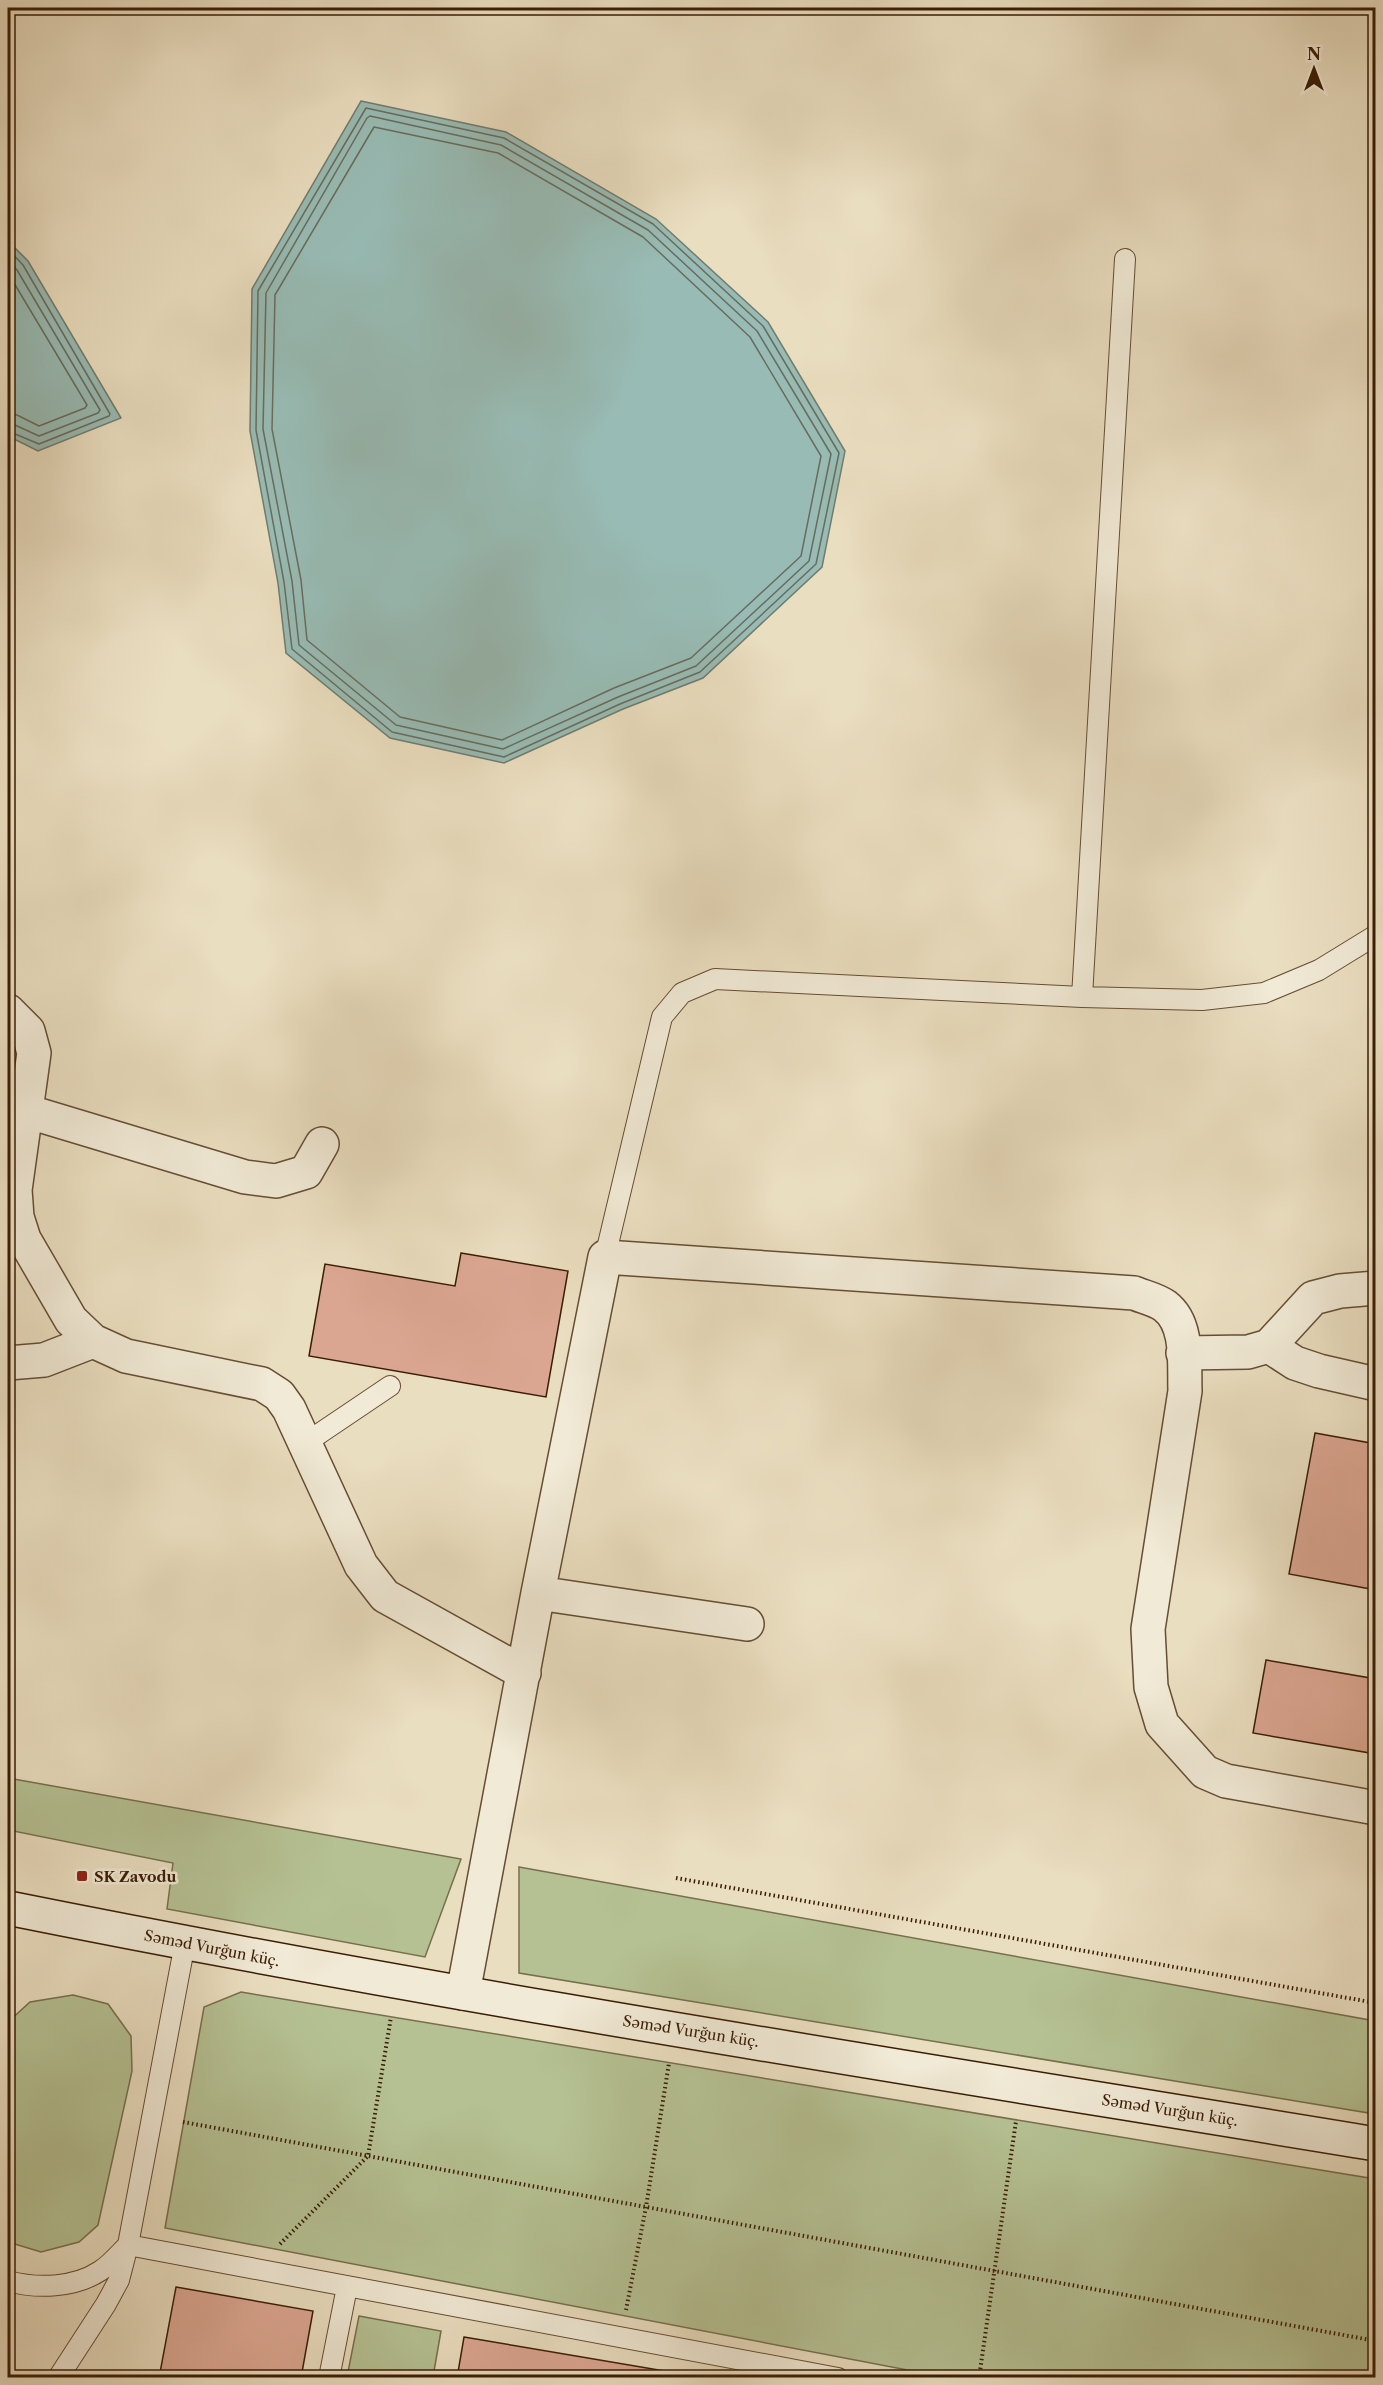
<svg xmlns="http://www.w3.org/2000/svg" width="1383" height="2385" font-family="'Libre Caslon Text',serif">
  <rect width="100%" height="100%" fill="#eadec0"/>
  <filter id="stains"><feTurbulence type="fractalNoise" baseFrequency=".00333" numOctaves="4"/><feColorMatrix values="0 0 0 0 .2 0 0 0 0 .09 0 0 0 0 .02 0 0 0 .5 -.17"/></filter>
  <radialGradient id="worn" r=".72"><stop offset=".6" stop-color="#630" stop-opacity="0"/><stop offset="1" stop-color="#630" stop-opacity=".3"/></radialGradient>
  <path fill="#b5c193" stroke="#786f4c" stroke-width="1.5" d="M8 1778 461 1859 425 1957 167 1909 173 1863 8 1830Z
    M519 1867 1375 2021V2114L519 1973Z
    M241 1992 1375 2179V2377H944L165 2228 204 2007Z
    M73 1995 108 2004 131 2036 132 2071 98 2225 79 2242 41 2252 8 2242V2022L30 2002Z
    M359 2316 441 2331 433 2377H347Z"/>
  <path fill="#98bcb5" stroke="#727c6e" stroke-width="1.5" d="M361 101 506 132 656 219 768 322 845 451 822 567 703 678 623 709 504 763 390 738 286 653 278 583 250 431 252 289Z
    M8 241 28 261 121 418 38 451 8 436Z"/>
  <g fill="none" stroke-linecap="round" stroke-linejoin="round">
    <path stroke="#696c5c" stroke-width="1.5" d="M366 108 504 138 653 224 763 326 839 453 816 564 700 672 620 704 504 757 392 732 292 649 284 582 256 430 258 291Z
      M370 116 501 145 648 230 757 331 831 454 809 561 696 666 618 697 503 749 396 725 299 645 292 581 263 429 266 293 367 118Z
      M374 127 498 153 643 237 750 337 821 456 801 556 691 658 614 688 502 740 400 717 307 640 301 580 272 429 275 295Z
      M8 249 23 265 110 414 109 416 39 444 8 431
      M8 260 17 270 100 410 98 413 39 436 15 425 8 423
      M8 273 87 405 85 408 39 426 17 415 8 414"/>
  </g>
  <path fill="#dba691" stroke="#3a1d04" stroke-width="1.5" d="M461 1253 568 1271 546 1397 309 1356 325 1264 455 1286Z
    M1315 1433 1376 1444V1590L1289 1574Z
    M1266 1660 1376 1679V1754L1253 1733Z
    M176 2287 313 2311 301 2378H159Z
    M464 2337 706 2378H457Z"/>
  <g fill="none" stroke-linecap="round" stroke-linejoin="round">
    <g stroke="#664d33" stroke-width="22">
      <path id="lane" d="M1082 997 1125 259
        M605 1257 662 1017 682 993 715 979 1082 997 1202 1000 1264 993 1319 970 1376 935
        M304 1444 390 1386
        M8 2281C37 2289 74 2288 100 2271 110 2265 119 2254 128 2245L838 2378
        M58 2378 106 2304 119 2280 128 2245 185 1943
        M329 2378 347 2287"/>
    </g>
    <g stroke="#664d33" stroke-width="36">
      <path id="street" d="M8 1011 28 1031 34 1053 15 1190 17 1217 24 1239 71 1320 93 1341
        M26 1111 245 1177 276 1181 306 1172 322 1144
        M1269 1346 1295 1363 1319 1371 1376 1384
        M1183 1353 1248 1352 1269 1346 1313 1298 1340 1291 1376 1288
        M8 1363 44 1360 93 1341 126 1356 262 1384 279 1395 289 1409 361 1565 385 1596 524 1673
        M538 1593 747 1624
        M463 1993 538 1593 605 1257 1134 1293C1144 1297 1157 1300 1165 1306 1189 1324 1184 1364 1185 1391L1148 1629 1151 1687 1162 1724 1205 1772 1226 1781 1376 1808"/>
    </g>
    <g stroke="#3a1d04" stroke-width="36">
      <path id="secondary" d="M8 1908C461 1999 919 2069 1376 2144"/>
    </g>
    <path stroke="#3a1d04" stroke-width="4" stroke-dasharray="1.5 3" stroke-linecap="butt" d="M676 1878 1376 2003
      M183 2122 1376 2341
      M280 2244 368 2156 391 2017
      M626 2310 646 2207 669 2063
      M979 2378 1016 2121"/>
    <use href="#lane" stroke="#f1ead6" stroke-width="20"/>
    <use href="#street" stroke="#f1ead6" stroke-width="33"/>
    <use href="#secondary" stroke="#f1ead6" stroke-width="33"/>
  </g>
  <rect fill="#8f2418" stroke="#f1ead6" stroke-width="2" x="76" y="1870" width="12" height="12" rx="3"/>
  <g text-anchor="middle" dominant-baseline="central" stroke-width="5" stroke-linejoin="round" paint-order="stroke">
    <g font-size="15" font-weight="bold" fill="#3a1d04" stroke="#f1ead6" text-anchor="start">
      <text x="94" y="1876">SK Zavodu</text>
    </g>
    <g font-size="15" fill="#3a1d04" stroke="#f1ead6">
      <text transform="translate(212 1948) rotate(11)">Səməd Vurğun küç.</text>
      <text transform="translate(691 2031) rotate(9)">Səməd Vurğun küç.</text>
      <text transform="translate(1170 2110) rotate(9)">Səməd Vurğun küç.</text>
    </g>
  </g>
  <rect width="1383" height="2385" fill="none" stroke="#eadec0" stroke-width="30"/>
  <rect x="9" y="9" width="1365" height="2367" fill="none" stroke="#3a1d04" stroke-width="3"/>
  <rect x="15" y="15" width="1353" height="2355" fill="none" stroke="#3a1d04" stroke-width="1.5"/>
  <g transform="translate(1314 69)" stroke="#f1ead6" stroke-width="4.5" paint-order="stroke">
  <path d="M0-4.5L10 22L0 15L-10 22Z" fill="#3a1d04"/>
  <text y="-9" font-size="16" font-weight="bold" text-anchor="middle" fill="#3a1d04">N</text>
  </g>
  <rect width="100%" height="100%" filter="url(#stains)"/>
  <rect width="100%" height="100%" fill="url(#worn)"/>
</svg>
